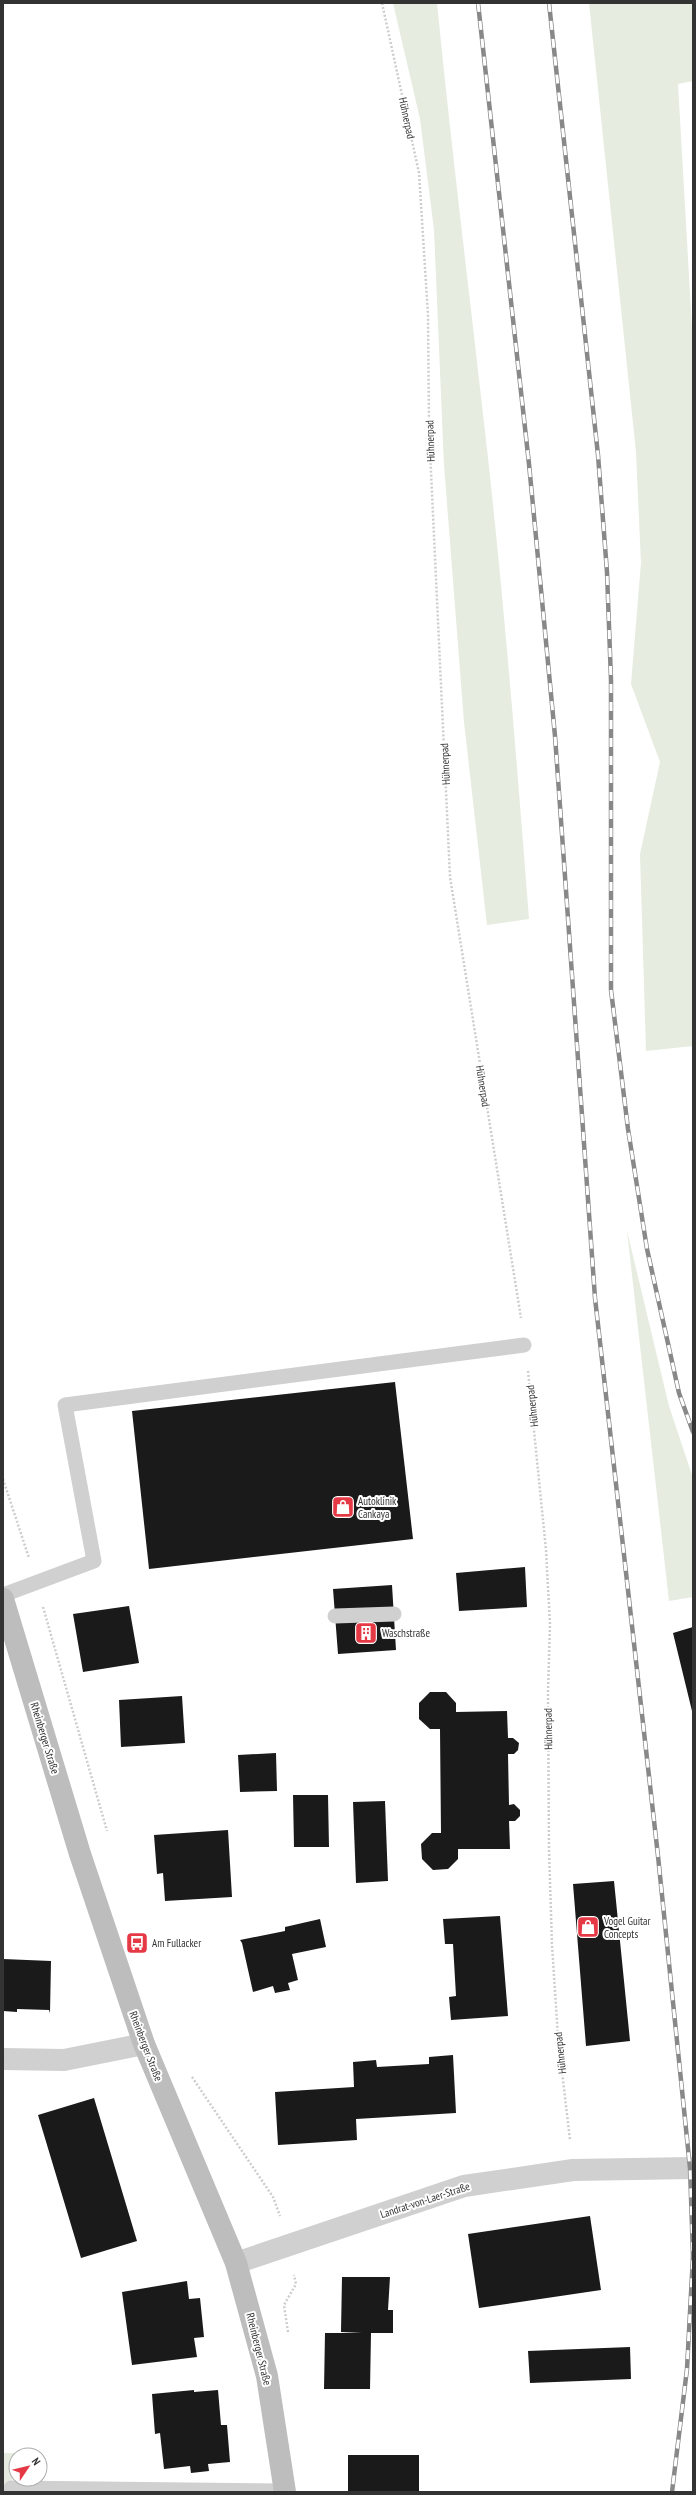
<svg xmlns="http://www.w3.org/2000/svg" width="696" height="2495" font-family="'PT Sans Narrow',sans-serif">
  <rect width="100%" height="100%" fill="#fff"/>
  <path fill="#e6ecdf" d="M393 3H437C452 155 471 306 488 458 505 612 517 765 529 919L487 925 464 722 444 465 434 230 420 119Z
    M589 3H693V81L678 84 693 346V1046L646 1051 640 854 660 762 631 684 641 563 636 452Z
    M627 1231 669 1406 693 1478V1597L669 1601Z
    M3 2453H14L11 2492H3Z"/>
  <path fill="#1a1a1a" d="M395 1382 413 1539 149 1569 132 1411Z
    M525 1567 527 1607 459 1611 456 1573Z
    M392 1585 396 1650 338 1654 333 1589Z
    M129 1606 139 1663 83 1672 73 1614Z
    M693 1627V1710L692 1711 673 1633Z
    M430 1692H446L456 1703V1712L507 1711 508 1738H513L519 1743 518 1750 514 1754H508L509 1805 514 1804 520 1810V1816L515 1821H509L510 1849H458V1859L448 1869 433 1870 422 1859 421 1844 432 1833H441L440 1729H430L419 1719V1703Z
    M182 1696 185 1743 121 1747 119 1700Z
    M276 1753 277 1791 240 1792 238 1755Z
    M293 1795H328L329 1847H294Z
    M385 1801 388 1881 356 1883 353 1802Z
    M228 1830 232 1897 165 1901 163 1873 157 1874 154 1835Z
    M614 1881 630 2041 586 2046 573 1884Z
    M500 1916 508 2016 451 2020 449 1997 456 1996 453 1944H445L443 1919Z
    M320 1919 326 1947 292 1954 298 1980 288 1983 290 1990 275 1993 273 1986 253 1992 242 1943 240 1940 285 1931V1927Z
    M3 1959 51 1961 50 2013 49 2010 17 2009V2012L3 2011Z
    M453 2055 456 2113 356 2119 357 2140 278 2145 275 2092 354 2087 353 2062 376 2060 377 2067 429 2064V2057Z
    M94 2098 137 2241 81 2258 38 2115Z
    M590 2216 601 2290 479 2308 468 2234Z
    M342 2277H390L388 2310H393V2333H371L370 2389H324L325 2333H362L341 2332Z
    M187 2281 189 2299 200 2298 204 2337 194 2338 197 2357 132 2365 122 2292Z
    M630 2347 631 2379 530 2383 528 2351Z
    M194 2390V2392L218 2390 221 2425H227L230 2462 208 2464 209 2471 191 2473 190 2466 164 2469 160 2433 155 2434 152 2394Z
    M348 2455H419V2492H348Z"/>
  <g fill="none" stroke-linecap="round" stroke-linejoin="round">
    <path stroke="#cdcdcd" stroke-width="2.5" stroke-dasharray="2 2" stroke-linecap="butt" d="M382 3 419 173 428 315 429 429 450 877 521 1318
      M528 1371 546 1550 550 1624 548 1692 549 1850 552 1945 558 2037 570 2140
      M3 1479 29 1558
      M43 1607 107 1831
      M192 2077 273 2197 280 2216
      M288 2332 284 2305 296 2284 294 2275"/>
    <path stroke="#d0d0d0" stroke-width="15" d="M3 1595 94 1561 65 1405 524 1345
      M335 1616 394 1614
      M11 2488 285 2491"/>
    <path stroke="#d0d0d0" stroke-width="22" d="M3 2059 64 2060 144 2044
      M236 2263 464 2186 573 2170 693 2168"/>
    <path stroke="#bdbdbd" stroke-width="22" d="M3 1599 80 1854 144 2044 236 2263 267 2376 285 2492"/>
    <g stroke="#888" stroke-width="4.5">
      <path id="rail" d="M478 3 529 464 555 736 595 1298 658 1856 690 2168 693 2256 687 2369 672 2492
        M549 3 598 455 607 572 611 680V990L628 1129 647 1249 679 1393 693 1432"/>
    </g>
    <use href="#rail" stroke="#fff" stroke-width="3" stroke-dasharray="9" stroke-linecap="butt"/>
  </g>
  <defs>
    <g id="shop-square" transform="scale(1.15)"><rect x="-9" y="-9" width="18" height="18" rx="4" fill="#e63946" stroke="#fff"/><path d="M-5-2.5h2.3a2.7 3.5 0 0 1 5.4 0H5L5.5 6h-11ZM-1.5-2.5h3a1.5 2.3 0 0 0-3 0Z" fill="#fff"/></g>
    <g id="building-square" transform="scale(1.15)"><rect x="-9" y="-9" width="18" height="18" rx="4" fill="#e63946" stroke="#fff"/><path d="M-4-6H4V6H1V3H-1V6H-4ZM-2.5-4.3h1.7v1.8h-1.7ZM.8-4.3h1.7v1.8H.8ZM-2.5-1h1.7V.8h-1.7ZM.8-1h1.7V.8H.8Z" fill="#fff"/></g>
    <g id="bus-square" transform="scale(1.15)"><rect x="-9" y="-9" width="18" height="18" rx="4" fill="#e63946" stroke="#fff"/><path d="M-5-6H5V4H4V6H2V4H-2V6H-4V4H-5ZM-3.5-4V0h7V-4ZM-3.5 1.2v1.5H-2V1.2ZM2 1.2v1.5H3.5V1.2Z" fill="#fff"/></g>
  </defs>
  <g fill-rule="evenodd">
    <use href="#shop-square" x="343" y="1507"/>
    <use href="#building-square" x="366" y="1633"/>
    <use href="#shop-square" x="588" y="1927"/>
    <use href="#bus-square" x="137" y="1943"/>
  </g>
  <g text-anchor="middle" dominant-baseline="central" stroke-width="4" stroke-linejoin="round" paint-order="stroke">
    <g font-size="11" fill="#333" stroke="#fff">
      <text transform="translate(407 118) rotate(78)">Hühnerpad</text>
      <text transform="translate(430 441) rotate(-92)">Hühnerpad</text>
      <text transform="translate(445 764) rotate(-93)">Hühnerpad</text>
      <text transform="translate(483 1086) rotate(81)">Hühnerpad</text>
      <text transform="translate(532 1406) rotate(-96)">Hühnerpad</text>
      <text transform="translate(548 1729) rotate(-91)">Hühnerpad</text>
      <text transform="translate(45 1738) rotate(73)">Rheinberger Straße</text>
      <text transform="translate(146 2046) rotate(69)">Rheinberger Straße</text>
      <text transform="translate(560 2053) rotate(-96)">Hühnerpad</text>
      <text transform="translate(425 2200) rotate(-18)">Landrat-von-Laer-Straße</text>
      <text transform="translate(259 2349) rotate(76)">Rheinberger Straße</text>
    </g>
    <g font-size="11" fill="#333" stroke="#fff" text-anchor="start">
      <text x="358" y="1501">Autoklinik<tspan x="358" dy="13">Cankaya</tspan></text>
      <text x="382" y="1633">Waschstraße</text>
      <text x="604" y="1921">Vogel Guitar<tspan x="604" dy="13">Concepts</tspan></text>
      <text x="152" y="1943">Am Fullacker</text>
    </g>
  </g>
  <rect width="696" height="2495" fill="none" stroke="#333333" stroke-width="8"/>
  <g transform="translate(28 2467) rotate(55)"><circle r="19" fill="#ffffff" stroke="#adadad"/>
  <path d="M0-3L7 15L0 10L-7 15Z" fill="#e63946"/>
  <text y="-6" font-size="11" font-weight="bold" text-anchor="middle" fill="#333333">N</text>
  </g>
</svg>
